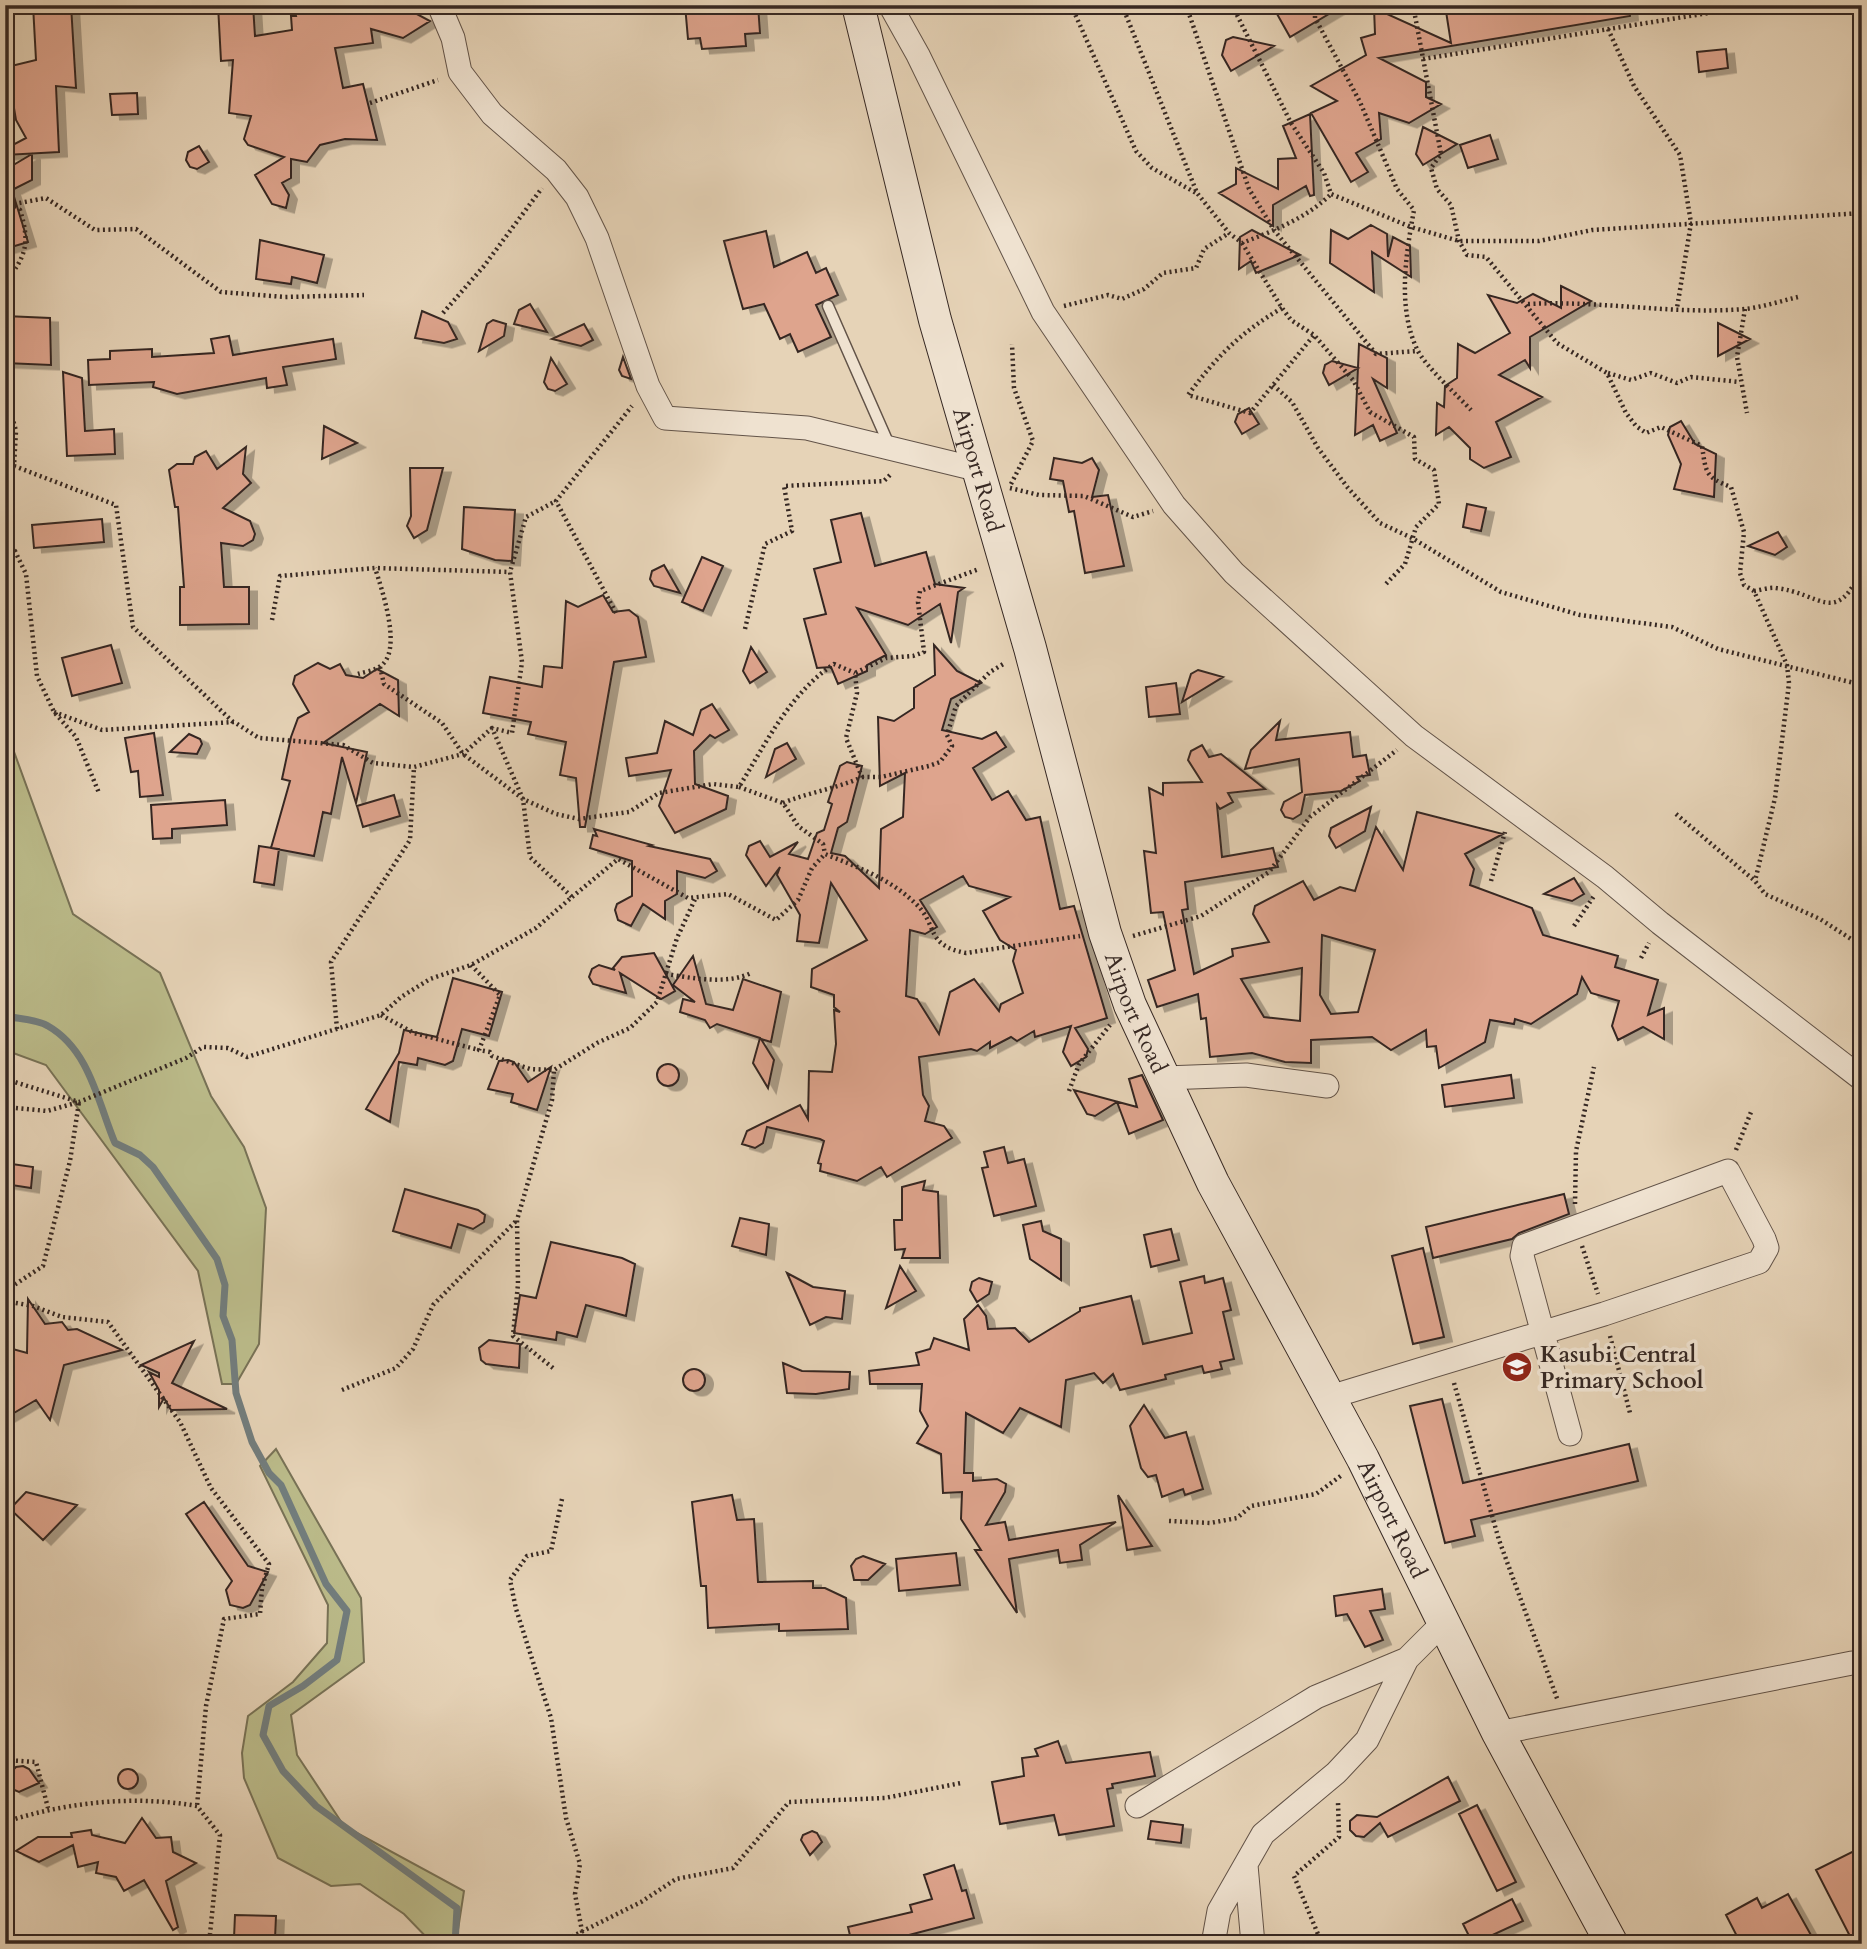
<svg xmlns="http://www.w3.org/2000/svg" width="1867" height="1949" font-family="Cardo,serif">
  <defs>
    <filter id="shadow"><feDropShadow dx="8" dy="4.5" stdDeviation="0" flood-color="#0004"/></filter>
  </defs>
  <rect width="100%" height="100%" fill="#e6d3b7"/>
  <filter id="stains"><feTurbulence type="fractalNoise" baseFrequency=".00286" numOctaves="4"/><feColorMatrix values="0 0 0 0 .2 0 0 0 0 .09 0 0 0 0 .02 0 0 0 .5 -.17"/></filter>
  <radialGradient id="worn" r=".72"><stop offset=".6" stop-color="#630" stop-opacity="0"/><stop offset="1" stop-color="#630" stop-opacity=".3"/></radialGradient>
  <path fill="#bbbb8a" stroke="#787256" stroke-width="2" d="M5 727 73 914 160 973 211 1096 244 1147 266 1208 259 1344 236 1384H222L198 1271 46 1065 5 1050Z
    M276 1449 361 1598 364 1662 291 1715 297 1755 344 1826 464 1891 457 1936 458 1944H433L404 1914 360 1884 331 1886 278 1858 244 1778 242 1753 248 1716 293 1682 327 1643 328 1605 260 1466Z"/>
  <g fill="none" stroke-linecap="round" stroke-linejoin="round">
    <path stroke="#727d7d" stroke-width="7" d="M5 1016C18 1019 37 1019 48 1026 90 1050 98 1103 115 1143L140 1155 153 1167 217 1259 225 1285 223 1316 232 1340 236 1393 252 1442 269 1473 281 1485 326 1584 347 1611 337 1660 303 1686 269 1706 263 1735 283 1771 316 1806 457 1908 455 1944"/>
  </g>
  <path fill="#dea48d" stroke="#362823" stroke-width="2" fill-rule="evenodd" filter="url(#shadow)" d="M33 5H71L76 88 56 86 59 152 5 155V149L26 138 16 120 7 67 36 60Z
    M218 5H253L255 36 292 30 291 16H296L293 5H400L430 21 403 38 371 29 373 43 335 48 343 88 363 84 377 140 345 139 320 145 307 162 291 159V178L282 183 289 195 286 208 272 204 255 175 284 157 248 145 244 139 251 116 229 113 233 60 221 61Z
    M685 5H758L760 33 745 34 746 46 702 49 700 38 688 39Z
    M1272 5H1344L1290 37Z
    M1445 5H1629L1630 16 1379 58 1426 82V97L1441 104 1409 123 1379 113 1381 139 1356 153 1368 172 1351 182 1311 113 1337 101 1311 86 1366 55 1361 38 1375 34 1374 8 1451 43Z
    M1233 37 1274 46 1231 71 1222 55 1226 40Z
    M1726 49 1728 68 1699 72 1697 52Z
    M137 93 138 114 112 115 110 94Z
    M1310 114 1314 195 1310 196 1306 186 1273 205V226L1219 193 1236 184V168L1278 189V159L1296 158 1283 126Z
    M1423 127 1457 144 1423 165 1416 154Z
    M1490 135 1498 159 1468 168 1460 145Z
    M199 146 209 162 197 169 190 167 186 160 188 152Z
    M32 154V180L14 189 11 187 28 242 5 249V170Z
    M1371 225 1387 234 1388 257 1393 237 1410 246 1411 277 1372 252 1374 292 1330 263 1331 230 1348 239Z
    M1252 230 1300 255 1256 273 1251 261 1239 269 1240 237Z
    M766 231 774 267 807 252 816 273 826 268 838 295 816 305 831 337 798 352 790 334 780 339 764 304 743 309 731 267 724 241Z
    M260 240 324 255 317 283 292 277 291 284 256 279Z
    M1561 286 1591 301 1530 337V368L1525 360 1499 375 1542 397 1496 422 1511 457 1484 468 1470 459V448L1449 427 1436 435 1437 403 1444 407 1445 386 1457 378 1458 344 1475 353 1510 333 1488 295 1517 303 1533 294 1561 308Z
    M530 304 547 332 514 324 519 310Z
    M422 311 448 322 457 339 444 343 415 338Z
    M5 316 50 318 51 365 5 363Z
    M493 320 506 324 504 336 479 351 487 324Z
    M1718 323 1750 339 1718 356Z
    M584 324 593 340 581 346 552 339Z
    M229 336 233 355 333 339 336 359 283 367 287 385 267 388 266 378 177 394 153 387 154 382 89 385 88 360 110 359V351L152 349V357L214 353 211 339Z
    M1359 344 1387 358V388L1373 379 1397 433 1380 441 1373 425 1355 435Z
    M623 357 631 379 622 376 619 370Z
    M551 358 567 384 555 391 548 389 544 382Z
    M1332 361 1358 368 1329 385 1323 373 1325 365Z
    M63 372 82 378 85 431 114 429 115 454 67 456Z
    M1249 408 1259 424 1242 434 1235 422 1238 414Z
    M1681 421 1695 444 1716 454 1714 497 1674 489 1681 464 1668 435 1670 427Z
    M324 426 357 443 322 459Z
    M246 447 243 474 251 483 223 508 250 521 255 534 253 540 243 546 221 543 224 587H249V624L180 625V587H184L178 507H175L169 470 177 464H193L195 457 206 451 217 469Z
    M1054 458 1082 463 1092 458 1099 470 1092 497 1108 495 1124 566 1085 573 1074 511 1069 512 1063 481 1050 479Z
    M410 468H443L427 530 414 538 407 526 411 516Z
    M1467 504 1486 508 1481 531 1463 527Z
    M464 507 515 510 512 561 495 560 462 549Z
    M861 513 875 566 926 552 935 584 964 588 958 592 951 643 940 604 908 625 857 608 886 655 867 665V671L838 684 831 667 817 668 804 619 826 614 814 569 841 562 831 520Z
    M102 519 104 542 34 548 32 525Z
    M1778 532 1787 547 1775 555 1748 546Z
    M702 557 723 566 703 611 682 602Z
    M664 565 680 593 654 586 650 579 652 571Z
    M603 595 613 612 629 610 638 617 646 657 614 662 585 827H580L576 778 560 775 566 742 528 734 531 722 483 713 490 677 542 687 544 666 562 668 566 601 578 607Z
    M111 645 122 683 72 696 62 658Z
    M934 645 957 671 981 683 951 699 942 730 982 739 996 732 1006 747 973 768 992 800 1008 791 1026 820 1040 817 1060 909 1074 906 1107 1018 1075 1028 1088 1049 1086 1057 1071 1066 1063 1052 1071 1026 1035 1037 1034 1031 1017 1041 1011 1037 990 1048V1042L977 1051 971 1049 919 1057 923 1095 929 1106 925 1121 944 1126 952 1138 887 1177 881 1167 857 1181 820 1171 821 1164 818 1163 824 1141 820 1139 767 1127 763 1143 755 1148 742 1144 747 1131 800 1105 808 1119 809 1071 832 1072 836 1044 834 1010 840 1012 834 1007V995L811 987 812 969 867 940 831 883 819 943 797 941 800 915 777 875 780 867 766 886 746 855 749 846 760 841 770 857 798 842 789 854 808 859 817 833 824 830 832 804 828 802 840 766 847 762 862 766 847 822 838 828 831 853 845 856 879 888 881 829 903 817 905 773 880 786 878 717 894 721 914 708V688L935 675ZM963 876 969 886 1010 897 983 911 1000 940 1016 950 1013 961 1023 993 1001 1004 999 1011 974 979 950 992 939 1034 917 999 906 996 910 930 925 934 937 927 920 900Z
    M751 647 767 672 750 683 743 671Z
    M318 663 330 669 340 664 346 675 363 678 377 669 398 680 399 716 380 704 323 743 367 752 356 803 342 757 331 814 323 812 314 856 271 848 290 781 282 779 291 737 298 718 309 712 293 684 295 676Z
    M1198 670 1223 677 1182 702 1191 674Z
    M1176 683 1180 714 1149 717 1146 687Z
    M712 704 729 730 715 738 710 735 694 751 695 784 728 796 726 809 675 833 659 806 671 770 629 776 626 758 657 753 665 721 693 735 701 710Z
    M1280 721 1276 740 1350 732 1353 757 1366 755 1370 775 1357 777 1360 781 1341 791 1305 795 1301 814 1293 819 1285 817 1281 810 1284 802 1302 792 1299 759 1245 769 1251 750Z
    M154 733 163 795 140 797 138 771 131 772 125 738Z
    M189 734 200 739 202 744 197 754 170 752Z
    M787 743 796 759 766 777 775 749Z
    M1202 745 1209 757 1221 754 1265 789 1228 793 1233 802 1220 809 1217 805 1222 857 1273 848 1278 867 1185 882 1188 909 1182 910 1194 974 1233 956 1232 949 1269 942 1253 914 1255 906 1303 881 1314 900 1340 887 1355 891 1376 827 1403 870 1417 812 1503 834 1465 854 1474 869 1470 885 1532 908 1543 935 1618 956 1615 967 1658 980 1648 1015 1664 1008V1039L1643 1027 1618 1040 1612 1026 1619 1001 1591 993 1582 977 1577 994 1531 1024 1515 1019 1514 1024 1490 1020 1485 1042 1439 1068 1436 1046 1427 1047 1426 1030 1391 1050 1372 1037 1311 1040V1063L1285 1062 1252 1053 1210 1057 1206 1018 1201 1019 1198 994 1157 1007 1148 980 1175 970 1163 912 1151 913 1144 851 1156 853 1149 788 1163 795V783L1202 782 1188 760 1191 751ZM1322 935 1375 950 1358 1012 1331 1014 1320 995ZM1302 968 1300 1021 1264 1017 1241 979Z
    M394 795 400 816 363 827 357 806Z
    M225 800 227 825 172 829V838L153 839 151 805Z
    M1371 807 1365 831 1336 848 1329 836 1331 828Z
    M594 829 652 845 649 846 710 859 717 871 705 878 677 871V894L665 901V919L643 904 631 926 618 920 615 910 617 904 632 896V861L590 848 593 835 597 836Z
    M259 846 279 849 274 885 254 882Z
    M1574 878 1584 894 1572 901 1544 894Z
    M654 953 675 991 661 999 620 973 626 993 593 984 589 977 592 969 599 965 615 970 613 968 622 957Z
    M693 956 706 1004 733 1010 743 979 781 992 771 1042 761 1039 774 1060 768 1088 753 1063 760 1038 717 1024 710 1028 705 1020 680 1012 683 999 695 1002 673 985Z
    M453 978 502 992 489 1036 462 1029 453 1061 445 1065 418 1058 417 1065 399 1062 390 1122 366 1109 399 1053 404 1030 437 1037Z
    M508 1060 514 1062 528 1082 551 1067 537 1110 511 1102 513 1094 488 1089 499 1061Z
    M657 1075a11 11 0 1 1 22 0a11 11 0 1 1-22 0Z
    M1142 1075 1163 1120 1129 1134 1117 1102 1095 1116 1087 1114 1074 1090 1137 1107 1129 1079Z
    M1511 1075 1514 1098 1445 1107 1442 1085Z
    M1004 1147 1008 1163 1024 1159 1036 1206 994 1216 982 1168 988 1167 984 1152Z
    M5 1163 33 1167 31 1188 5 1184Z
    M925 1181 923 1190 938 1192 940 1258H902L905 1249 895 1250 894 1220H902V1187Z
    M405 1189 478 1210 485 1215 484 1222 473 1229 458 1224 451 1248 393 1231Z
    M1564 1194 1569 1214 1519 1233 1512 1239 1433 1258 1426 1227Z
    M740 1218 769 1224 766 1255 732 1246Z
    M1041 1221 1043 1231 1061 1239V1280L1030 1259 1023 1225Z
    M1171 1229 1179 1260 1151 1267 1144 1235Z
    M551 1242 622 1258 635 1264 626 1316 586 1305 577 1337 557 1332 556 1340 514 1333 520 1295 536 1298Z
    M1423 1248 1444 1337 1413 1344 1392 1256Z
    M900 1266 916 1291 886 1308Z
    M787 1273 813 1287 845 1291 842 1319 826 1317 810 1325Z
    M1204 1276 1205 1283 1223 1278 1231 1310 1223 1312 1234 1359 1220 1362 1222 1369 1204 1373 1202 1366 1165 1375 1166 1379 1120 1390 1113 1374 1103 1383 1094 1373 1066 1380 1061 1427 1020 1408 1003 1433 966 1413 964 1473H973V1481L997 1479 1006 1484 1005 1492 986 1525 1005 1522 1009 1540 1116 1522 1080 1545 1082 1560 1060 1563 1058 1550 1009 1559 1017 1613 975 1550H981L961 1519 962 1492 943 1493 941 1454 917 1443 928 1426 920 1411 922 1384H870L869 1371 919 1365 916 1353 930 1349 934 1338 969 1350 964 1319 978 1305 986 1316 988 1329 1015 1328 1029 1342 1080 1311V1308L1131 1296 1143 1344 1192 1333 1180 1282Z
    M979 1278 992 1282 989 1294 977 1302 970 1290 972 1282Z
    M28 1299 45 1324 62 1322 68 1330 77 1329 122 1350 64 1365 50 1420 36 1400 7 1417 5 1361 9 1348 27 1353Z
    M489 1340 520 1344 519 1368 486 1364 481 1360 479 1348Z
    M194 1341 172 1383 227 1409 171 1410 164 1398 159 1407V1390L149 1372 159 1377V1373L141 1365Z
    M783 1363 802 1371 850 1372 849 1389 816 1394 787 1393Z
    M683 1380a11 11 0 1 1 22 0a11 11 0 1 1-22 0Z
    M1442 1399 1463 1483 1629 1444 1638 1481 1471 1520 1475 1536 1445 1543 1410 1406Z
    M1144 1405 1165 1438 1186 1432 1203 1489 1185 1495 1183 1489 1162 1497 1156 1475 1148 1477 1141 1468 1130 1426Z
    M26 1492 77 1505 43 1540 10 1509Z
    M732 1495 737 1520 754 1519 758 1582 813 1581V1588H825L846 1598 848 1629 779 1631V1624L708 1628 706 1586H701L692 1502Z
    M1118 1495 1152 1546 1127 1550Z
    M204 1502 248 1566 268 1572 250 1605 243 1608 230 1605 226 1590 232 1581 186 1514Z
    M956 1553 960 1585 899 1591 896 1559Z
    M863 1556 885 1564 868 1580H854L851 1566 856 1559Z
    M1382 1589 1385 1609 1370 1611 1383 1640 1365 1647 1347 1614 1336 1616 1334 1596Z
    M1058 1741 1066 1763 1150 1752 1155 1776 1112 1784 1113 1788 1107 1789 1114 1826 1059 1835 1054 1815 1000 1824 992 1782 1024 1776 1022 1758 1038 1756 1035 1749Z
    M23 1766 29 1769 39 1783 19 1792 12 1789 8 1775 16 1767Z
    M118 1779a10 10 0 1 1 20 0a10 10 0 1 1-20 0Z
    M1448 1777 1460 1801 1388 1837 1380 1823 1364 1837 1356 1836 1350 1830V1821L1357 1815 1377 1817Z
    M1477 1805 1516 1882 1497 1891 1459 1814Z
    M142 1818 156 1838 171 1837 173 1852 196 1863 166 1881 178 1927 173 1930 144 1880 124 1891 116 1877 96 1873 98 1862 78 1867 73 1845 39 1862 16 1851 38 1837H72L71 1833 91 1830 92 1835 125 1843Z
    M1151 1821 1183 1825 1181 1843 1148 1839Z
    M812 1831 817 1833 822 1842 810 1855 801 1840 803 1835Z
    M1862 1847V1944H1854L1816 1870Z
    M954 1865 962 1891 966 1890 974 1918 909 1935 911 1944H852L848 1927 912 1912 910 1905 932 1899 924 1875Z
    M1788 1894 1816 1944H1741L1726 1915 1757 1898 1762 1908Z
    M1512 1899 1523 1921 1473 1944 1463 1924Z
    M235 1915 276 1916 275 1939 234 1938Z"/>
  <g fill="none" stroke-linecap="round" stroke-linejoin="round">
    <g stroke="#625348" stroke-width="13">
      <path id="lane" d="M828 306 890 447"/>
    </g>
    <g stroke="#625348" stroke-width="25">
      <path id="street" d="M439 5 453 38 460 72 492 114 556 170 577 197 597 238 648 386 665 418 807 428 980 470
        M890 5 918 55 1043 312 1174 505 1234 573 1414 736 1605 877 1660 923 1862 1079
        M1165 1078 1246 1075 1327 1086
        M1330 1397 1604 1314 1759 1262 1767 1248 1764 1239 1728 1171 1524 1246 1522 1256 1570 1434
        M1498 1733 1852 1663 1862 1664
        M1137 1806 1316 1697 1407 1659
        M1246 1865 1253 1944
        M1213 1944 1219 1911 1263 1834 1336 1773 1367 1740 1407 1659 1445 1621"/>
    </g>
    <g stroke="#362823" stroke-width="34">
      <g id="secondary">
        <path id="s1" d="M858 5 935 320 1030 648 1105 933 1130 1005 1213 1183 1363 1459 1498 1733 1612 1944"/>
      </g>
    </g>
    <path stroke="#362823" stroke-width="4.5" stroke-dasharray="2 3.5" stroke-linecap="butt" d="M1071 5 1136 151 1152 168 1196 193
      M1122 5 1197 193 1229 233 1242 243C1273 231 1307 218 1331 194
      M1186 5 1249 189 1274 230 1376 354 1417 351
      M1232 5 1291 123 1324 173 1331 194 1411 227 1459 241H1539L1592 230 1862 213
      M1315 5V18L1360 102 1397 189 1414 210C1406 254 1397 307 1417 349 1424 365 1458 396 1471 410
      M1413 5 1441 154 1431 168 1437 189 1451 205 1459 241 1467 255 1486 257 1557 343 1607 373 1626 413 1636 426 1646 433 1661 427 1702 446C1706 473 1705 477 1731 487L1744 532 1740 573 1744 585 1754 591 1787 665 1789 683 1775 798 1755 881
      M1608 29 1634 86 1680 155 1691 223 1677 308
      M1423 59 1758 5
      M370 103 438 80
      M5 201 20 210C30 242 27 256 5 282
      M14 204 46 198 95 230 136 229 221 292 285 297 364 295
      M1242 243 1282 308 1291 320 1314 335 1353 380 1370 412 1414 437 1415 459 1434 470 1439 504 1416 527 1405 564 1384 586
      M1528 304C1600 300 1673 315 1745 309 1763 307 1781 301 1798 297
      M1064 306 1108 295 1122 299 1144 289 1163 273 1196 268 1204 249 1229 233
      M1282 308C1240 333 1217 356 1188 395L1250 413 1314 335
      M1745 309 1737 357 1747 413
      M443 313 484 266 542 188
      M1608 373 1631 380 1651 373 1677 383 1691 377 1740 382
      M1273 385 1292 402 1318 448 1348 488 1380 523 1412 538 1501 592 1580 615 1672 627 1718 649 1862 685
      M5 390 16 431 14 466 5 468
      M1858 458H1862
      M14 466 116 505 133 627 233 722
      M1011 484 1033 441 1014 388 1012 344
      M1010 488 1039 495 1084 496 1133 517 1153 511
      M5 545 15 551 26 574 37 676 54 712 76 737 99 793
      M1754 591C1761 590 1770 587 1776 588 1821 593 1836 628 1862 568
      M616 613 556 501 632 406
      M272 620 280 576 375 568 510 572
      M745 629 765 544 792 531 784 486 884 481 892 473
      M380 667 384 684 442 723 463 754 523 799 556 814 579 819 629 812 659 793 713 784 739 787C766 743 790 693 834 664L855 673
      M358 674C364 672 373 671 379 667 404 653 382 590 375 568
      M54 712 102 730 234 722 259 738 343 745 373 763 414 767 463 754 492 728
      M862 777H881L929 766 940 762 952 746 947 735 956 706 990 672 1005 663
      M739 787 783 803 798 826 823 844 825 854
      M783 803C809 792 836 789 862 777L846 738 857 693 855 673 886 658 913 656 924 652 918 602 920 591 979 569
      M1676 814 1755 881 1765 894 1820 919 1862 946
      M1491 881 1505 832
      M572 897 618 859 688 898 728 894 776 920 798 900 812 868 825 854C857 867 889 878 915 903 939 925 924 945 966 953L1080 936
      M1574 926 1594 896
      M1133 936 1201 916 1269 872 1310 817 1397 750
      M1641 958 1649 943
      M471 965 500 995 479 1050 490 1052 492 1056 530 1069 554 1070 597 1043 630 1028 657 1002 677 938 696 897
      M666 974C692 978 726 985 751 973
      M381 1015 414 1033 479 1050
      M337 1029 331 962 410 840 414 767
      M5 1079 79 1102 186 1058 203 1047 228 1048 247 1057 381 1015 401 997 430 979 471 965 536 928 572 897 530 857 523 799 492 728 512 733 522 662 510 572 526 517 556 501
      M1069 1091 1079 1064 1110 1025
      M5 1107 47 1111 79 1102 70 1161 43 1266 5 1291
      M1736 1150 1751 1112
      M1575 1204 1576 1151 1594 1067
      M1582 1246 1598 1294
      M5 1301 33 1306 62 1317 108 1322 180 1422 211 1488 269 1564 262 1588 260 1614 224 1619 206 1706 197 1806
      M1610 1336 1630 1413
      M553 1368 513 1336 518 1284 517 1220 552 1100 554 1070
      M1454 1383 1499 1540 1558 1701
      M342 1390 396 1368 413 1349 433 1305 517 1220
      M562 1499 551 1551 527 1556 510 1580 516 1609 551 1718 566 1818 580 1864 575 1894 582 1931 588 1944
      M1169 1521 1210 1523 1237 1518 1251 1506 1316 1494 1342 1475
      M5 1760 36 1762 48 1808
      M5 1822C67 1802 134 1795 197 1806L220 1835 209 1944
      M557 1944 641 1902 676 1879 733 1868 789 1802 885 1798 961 1783
      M1322 1944 1294 1876 1339 1837 1338 1802"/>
    <use href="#lane" stroke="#efe2d0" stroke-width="10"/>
    <use href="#street" stroke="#efe2d0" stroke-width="23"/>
    <use href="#secondary" stroke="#efe2d0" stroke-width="32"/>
  </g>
  <defs>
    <g id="school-disc" transform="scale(1.575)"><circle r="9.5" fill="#8f2418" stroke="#efe2d0"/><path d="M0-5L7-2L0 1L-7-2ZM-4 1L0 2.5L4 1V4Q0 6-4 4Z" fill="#fff"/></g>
  </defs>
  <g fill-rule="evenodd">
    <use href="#school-disc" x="1517" y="1367"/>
  </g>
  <g text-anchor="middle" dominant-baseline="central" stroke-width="7" stroke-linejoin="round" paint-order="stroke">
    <g font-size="23" fill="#362823" stroke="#efe2d0">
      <text stroke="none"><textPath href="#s1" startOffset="480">Airport Road</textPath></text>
      <text stroke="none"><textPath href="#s1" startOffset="1046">Airport Road</textPath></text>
      <text stroke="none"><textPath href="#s1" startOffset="1614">Airport Road</textPath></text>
    </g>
    <g font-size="23" font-weight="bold" fill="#362823" stroke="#efe2d0" text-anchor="start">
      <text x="1540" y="1354">Kasubi Central<tspan x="1540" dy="26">Primary School</tspan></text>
    </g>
  </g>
  <rect width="1867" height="1949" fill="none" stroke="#e6d3b7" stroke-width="28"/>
  <rect x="7" y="7" width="1853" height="1935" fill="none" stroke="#362823" stroke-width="3.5"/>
  <rect x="14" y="14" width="1839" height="1921" fill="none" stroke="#362823" stroke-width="2"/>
  <rect width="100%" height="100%" filter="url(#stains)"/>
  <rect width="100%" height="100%" fill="url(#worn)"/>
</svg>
